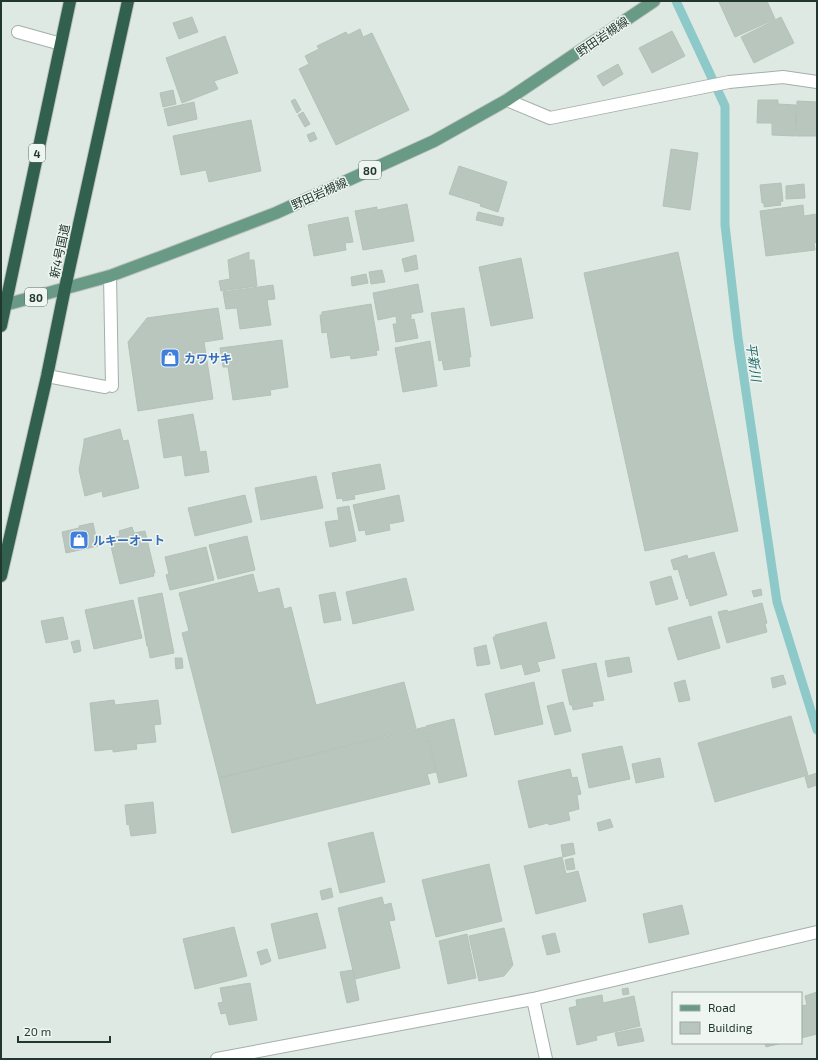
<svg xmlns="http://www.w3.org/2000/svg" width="818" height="1060" font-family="'Exo 2','Noto Sans JP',sans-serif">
  <rect width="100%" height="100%" fill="#dfe9e3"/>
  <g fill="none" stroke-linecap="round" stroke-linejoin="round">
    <path stroke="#8cc9c8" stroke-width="9" d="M676 1 725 106V225L738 338 777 602 817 730"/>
  </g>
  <path fill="#b8c6be" stroke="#b3c2b9" d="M721 1H767L775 19 735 37 719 2Z
    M192 17 198 32 179 39 173 23Z
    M781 17 794 43 754 63 741 37Z
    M360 29 363 37 372 33 409 110 336 145 299 69 309 64 305 56 319 49 317 46 346 32 348 35Z
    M672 31 685 56 652 73 639 48Z
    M225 36 238 73 214 81 218 89 182 103 166 58Z
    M618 64 623 74 603 86 597 76Z
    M173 90 176 104 163 107 160 93Z
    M295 99 301 110 297 113 291 101Z
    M758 100H778V104L796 105 795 136 772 135V123H757Z
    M797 101 817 102V136H796Z
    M194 102 197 119 168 126 164 109Z
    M303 112 310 124 305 127 298 115Z
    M251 120 261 171 209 182 206 170 181 175 173 136Z
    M314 132 317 139 310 142 307 135Z
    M671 149 698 153 690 210 663 206Z
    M459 166 507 182 498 212 480 206 481 204 449 194Z
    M781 183 783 201 780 202 781 205 764 207V203H762L760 185Z
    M804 184 805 198 786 199V186Z
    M407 204 414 241 363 250 355 211 377 207V210Z
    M803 205 804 216 817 214V242L814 243 815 250 766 256 760 211Z
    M478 212 504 218 502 226 476 220Z
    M348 217 353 242 345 243 346 250 314 256 308 225Z
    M249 252V260H254L257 286 221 291 219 281 230 279 228 260Z
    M678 252 738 531 645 551 584 273Z
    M416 255 418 269 405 272 402 259Z
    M521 258 533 318 491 326 479 267Z
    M382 270 385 282 371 284 369 272Z
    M366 274 368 283 352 286 351 277Z
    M418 284 423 312 411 314V320L414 319 418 338 396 342 393 324H397L396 316 378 320 373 293Z
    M273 285 275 299 267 300 271 325 240 329 237 308 226 309 223 292Z
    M371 304 379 350 376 351 377 355 351 359 350 355 331 358 327 332 322 333 320 315H322V312Z
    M218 308 223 339 204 342 213 399 138 411 128 342 147 318Z
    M464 308 471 357H469L470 366 444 370 442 360 439 361 431 313Z
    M282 340 288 387 270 390 271 395 233 400 228 367H223L220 348Z
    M430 341 437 386 403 392 395 348Z
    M193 414 200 452 206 451 209 472 185 476 182 455 164 458 158 420Z
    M120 429 123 441 128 440 139 488 103 497 102 491 85 496 79 470 84 443V439Z
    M380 464 385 489 354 495 355 499 343 501 342 498 337 499 332 473Z
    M316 476 323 508 261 520 255 488Z
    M245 495 252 522 195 536 188 508Z
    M399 495 404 521 389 524 390 530 366 535 365 530 359 531 353 505Z
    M349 506 356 541 330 547 325 522 339 520 337 508Z
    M93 523 98 546 66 553 62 532 79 528V526Z
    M132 527 134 533 145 531 155 573H153L154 576 120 584 109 538 120 536 119 531Z
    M247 536 255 570 218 579 209 545Z
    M206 547 214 580 170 590 166 575 169 574 165 557Z
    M714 552 727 595 690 606 688 598 687 599 678 569 674 570 671 560 687 555 688 559Z
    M253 574 258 593 279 588 284 609 291 607 316 705 404 682 416 728 219 778 182 633 189 631 179 593Z
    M671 576 678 599 656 605 650 582Z
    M406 578 414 610 353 624 346 592Z
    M761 589 762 595 754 597 752 591Z
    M335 592 341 620 324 623 319 595Z
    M162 593 174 653 150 658 148 646H147L138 598Z
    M133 600 142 638 94 649 85 610Z
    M762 603 767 623 765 624 767 632 727 643 718 612 727 610 728 612Z
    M711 616 720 648 678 660 668 628Z
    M63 617 68 639 46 643 41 621Z
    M546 622 555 658 537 662 540 671 525 675 522 664 501 669 493 637H496L495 635Z
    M79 640 81 651 74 653 71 642Z
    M486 645 490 664 477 666 474 648Z
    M629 657 632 672 608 677 605 661Z
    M175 658H182L183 668 176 669Z
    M596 663 604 700 592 702 593 706 573 710 572 705H570L562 670Z
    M783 675 786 684 773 688 771 678Z
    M685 680 690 700 679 702 674 683Z
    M534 682 543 724 495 735 485 694Z
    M114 700 115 705 158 700 161 724 154 725 156 742 136 744 137 749 113 752V749L95 751 90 703Z
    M563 702 571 731 555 735 547 706Z
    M791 716 808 775 715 802 698 743Z
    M454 719 467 776 439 783 426 726Z
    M425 727 436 772 427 774 430 784 232 833 219 778Z
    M622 746 630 779 589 788 582 754Z
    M660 758 664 777 636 783 632 764Z
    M570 769 572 778 577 777 581 794 577 795 579 809 568 812 570 820 549 825 548 823 529 828 518 781Z
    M817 773V785L808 788 805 777Z
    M153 802 156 833 131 836 129 824 127 825 125 805Z
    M610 819 613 827 599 831 597 823Z
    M373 832 385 882 340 893 328 843Z
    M573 843 575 854 563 857 561 845Z
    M562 857 566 874 578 871 586 901 536 914 524 866Z
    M573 858 575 869 567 870 565 860Z
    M489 864 502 921 436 937 422 880Z
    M331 888 333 897 322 900 320 891Z
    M382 897 384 905 391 903 395 920 389 921 400 968 355 979 338 908Z
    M682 905 689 934 649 943 643 914Z
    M317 913 326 948 279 959 271 924Z
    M234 927 247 976 195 989 183 939Z
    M504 928 513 965 504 976 479 981 469 936Z
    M555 933 560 952 547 955 542 936Z
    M467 934 476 978 448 984 439 941Z
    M267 949 271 961 261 965 257 952Z
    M353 970 359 1000 347 1003 340 972Z
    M250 983 257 1020 229 1025 226 1013 221 1014 218 1003 223 1002 220 988Z
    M628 988 629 994 623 995 622 989Z
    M817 992V1034L801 1038V1006L807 1005 805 996Z
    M602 995 603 1003 634 996 640 1026 596 1036 597 1040 577 1045 569 1008 577 1006 576 1000Z
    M641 1028 644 1041 618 1046 615 1033Z
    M765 1043H782L766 1047Z"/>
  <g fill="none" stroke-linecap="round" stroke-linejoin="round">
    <g stroke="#a3b0a9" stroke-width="14">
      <path id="minor" d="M18 32 61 44
        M507 100 550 118 729 82 783 77 817 82
        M110 276 112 386
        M47 376 105 387
        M533 999 546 1059
        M217 1059 533 999 817 932"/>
    </g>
    <g stroke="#bdc3c0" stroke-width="14">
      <path id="major" d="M1 306 110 276 161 257 276 213 434 141 507 100 654 1"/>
    </g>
    <g stroke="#bdc3c0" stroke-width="14">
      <path id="highway" d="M1 326 70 1
        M1 576 47 376 65 288 128 1"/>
    </g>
    <use href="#minor" stroke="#fff" stroke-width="12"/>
    <use href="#major" stroke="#689a85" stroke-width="12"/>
    <use href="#highway" stroke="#31604f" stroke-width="12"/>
  </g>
  <defs>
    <g id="shop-square" transform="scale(1)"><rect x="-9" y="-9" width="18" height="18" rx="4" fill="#3f7fe0" stroke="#eff6f1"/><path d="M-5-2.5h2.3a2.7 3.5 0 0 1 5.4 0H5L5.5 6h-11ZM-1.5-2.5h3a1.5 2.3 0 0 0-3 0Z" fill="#fff"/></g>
  </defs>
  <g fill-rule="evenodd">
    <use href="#shop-square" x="170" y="358"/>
    <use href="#shop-square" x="79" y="540"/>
  </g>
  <g text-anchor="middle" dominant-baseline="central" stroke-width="3" stroke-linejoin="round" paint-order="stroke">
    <g fill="#eff6f1" stroke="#607068" stroke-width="1">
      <rect x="29" y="144" width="16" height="18" rx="3"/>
      <rect x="359" y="161" width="22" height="18" rx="3"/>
      <rect x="25" y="288" width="22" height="18" rx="3"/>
    </g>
    <g font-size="11" font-weight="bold" fill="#22372e">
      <text x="37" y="153">4</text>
      <text x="370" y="170">80</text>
      <text x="36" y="297">80</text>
    </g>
    <g font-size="12" fill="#22372e" stroke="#eff6f1">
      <text transform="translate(602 36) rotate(-34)">野田岩槻線</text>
      <text transform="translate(319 193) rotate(-24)">野田岩槻線</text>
      <text transform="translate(59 251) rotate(-78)">新4号国道</text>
    </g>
    <g font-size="12" font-weight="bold" fill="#366cbe" stroke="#eff6f1" text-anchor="start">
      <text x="184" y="358">カワサキ</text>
      <text x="93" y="540">ルキーオート</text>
    </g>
    <g font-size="13" font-style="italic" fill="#236c6c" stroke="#eff6f1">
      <text transform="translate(754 362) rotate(82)">平新川</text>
    </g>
  </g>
  <rect width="818" height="1060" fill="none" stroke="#22372e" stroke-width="4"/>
  <rect x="672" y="992" width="130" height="52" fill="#eff6f1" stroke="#9daaa3"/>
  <rect x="680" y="1005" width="20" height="6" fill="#689a85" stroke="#9daaa3"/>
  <text x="708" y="1012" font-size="12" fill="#22372e">Road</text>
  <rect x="680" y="1022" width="20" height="12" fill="#b8c6be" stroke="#9daaa3"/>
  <text x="708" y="1032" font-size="12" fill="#22372e">Building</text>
  <path d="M18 1036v6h92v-6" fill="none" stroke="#22372e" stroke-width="2"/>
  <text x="24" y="1036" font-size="12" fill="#22372e" stroke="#eff6f1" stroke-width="3" paint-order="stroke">20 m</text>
</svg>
